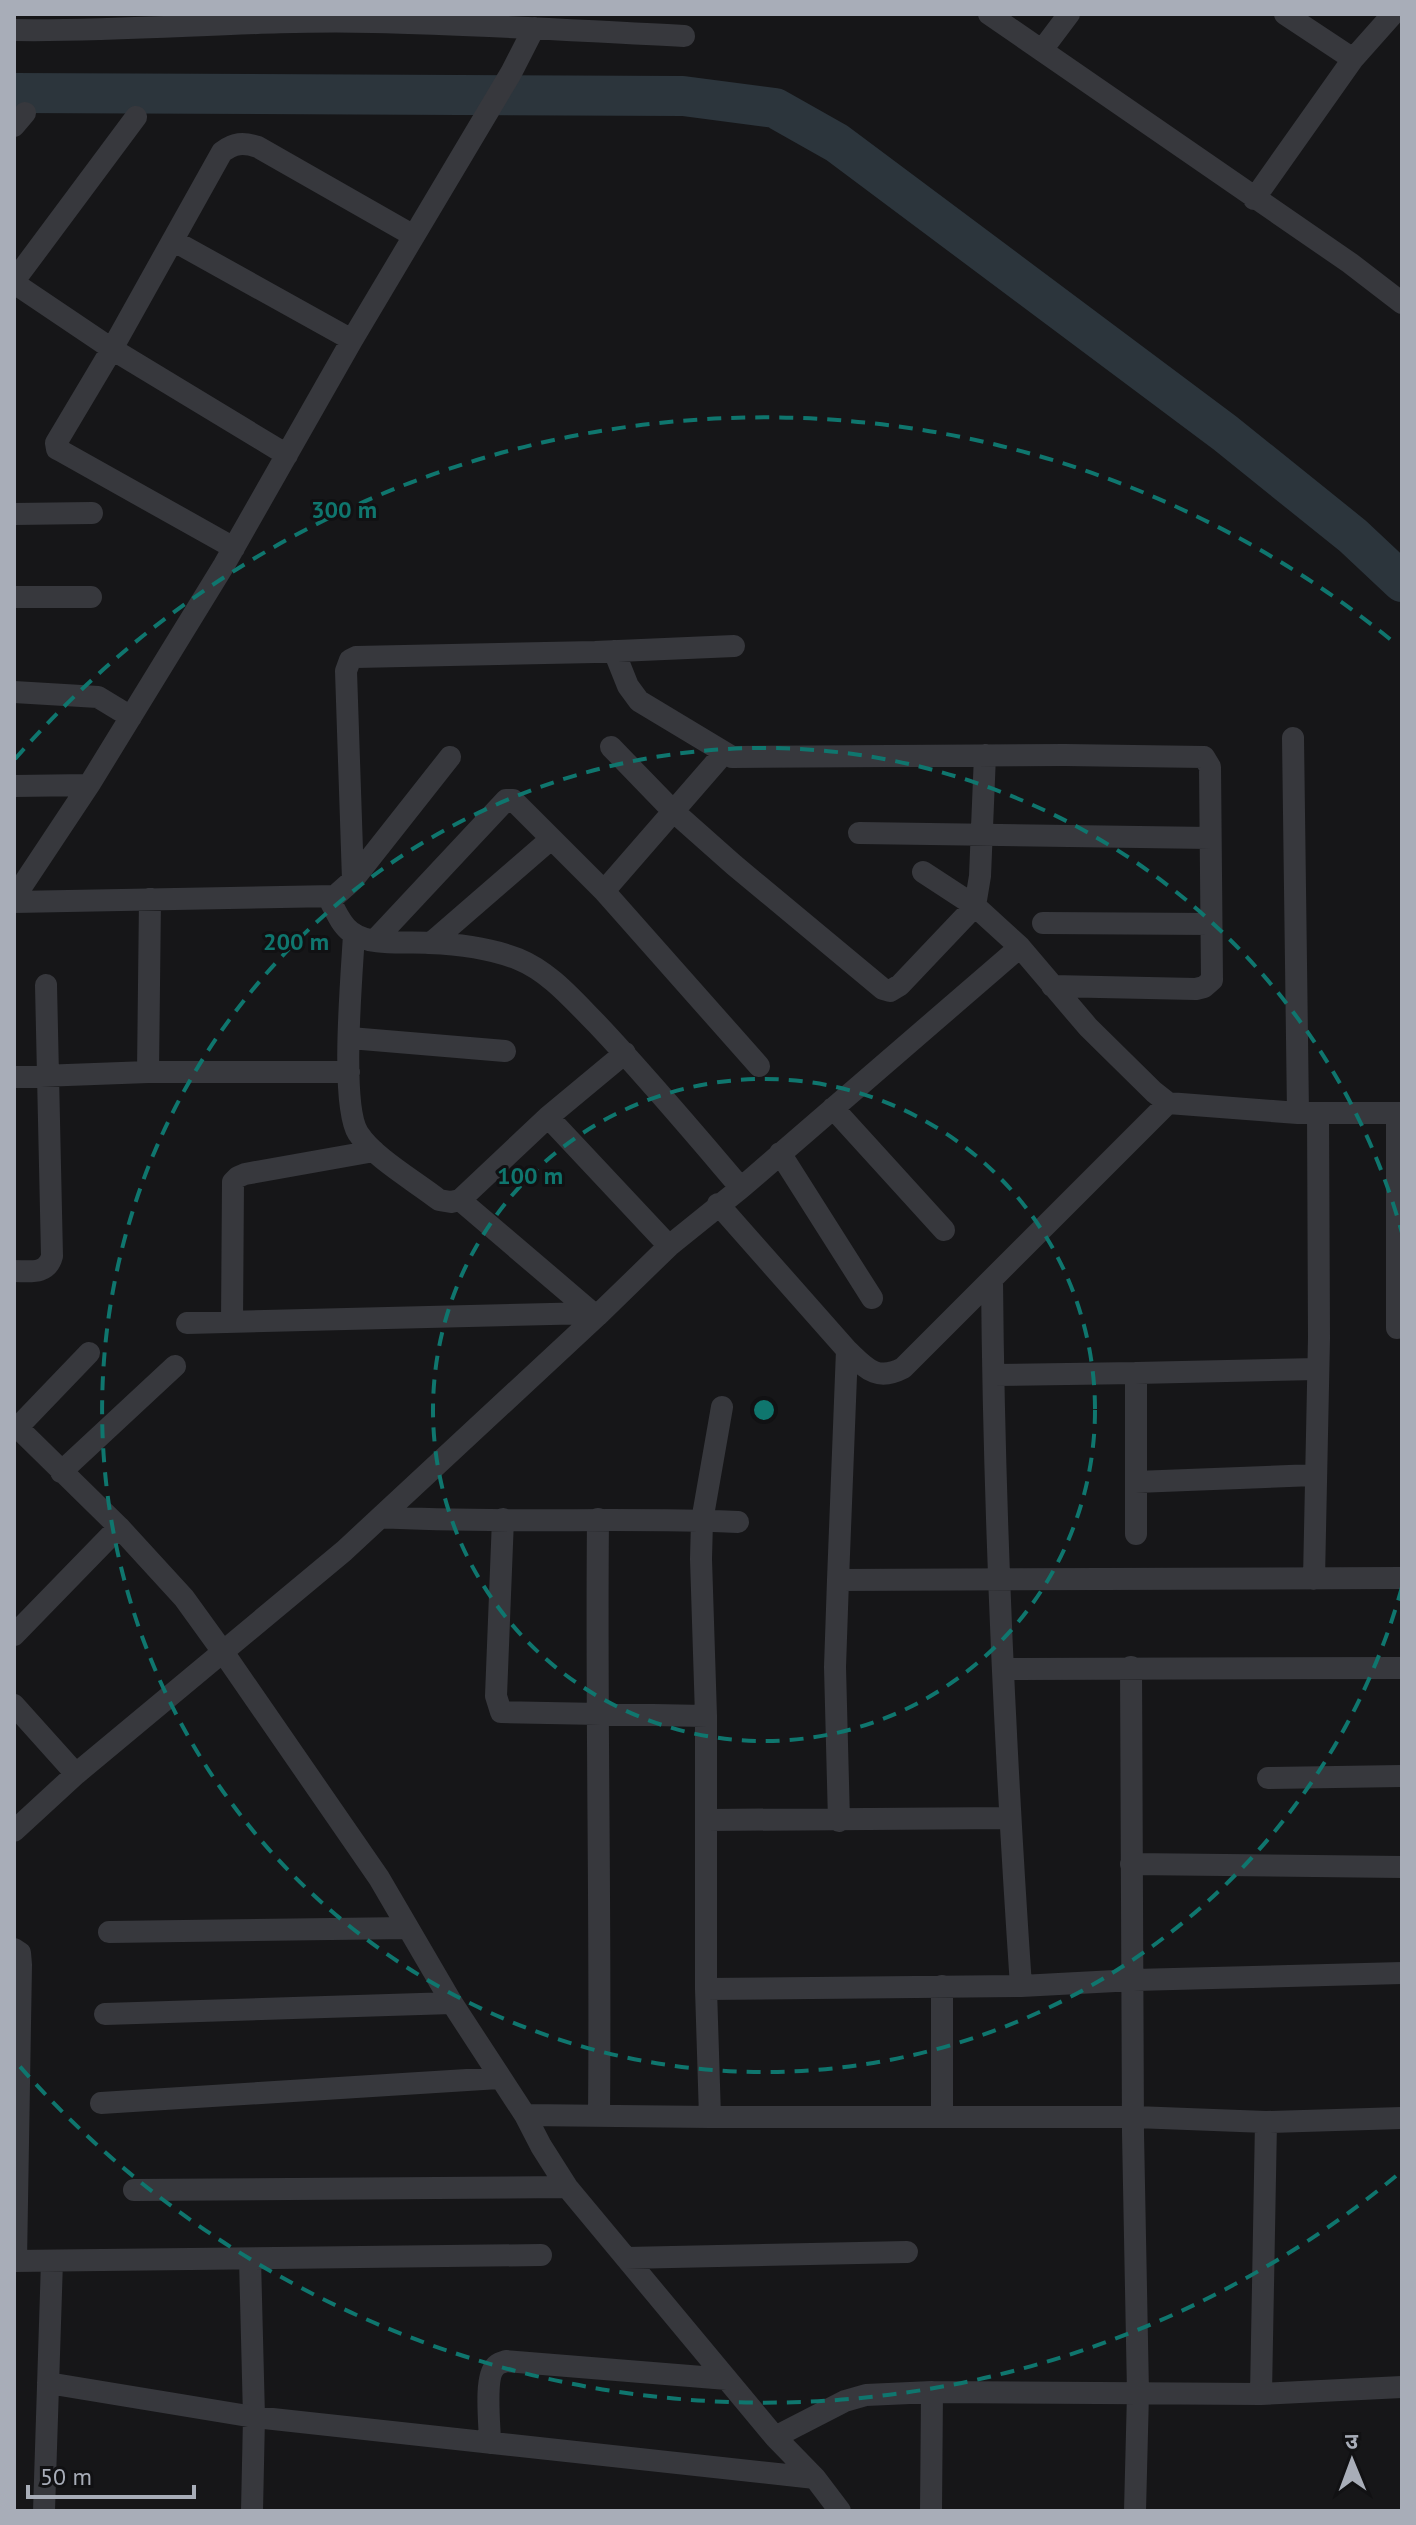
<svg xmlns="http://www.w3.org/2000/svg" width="1416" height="2525" font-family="'PT Sans','Noto Sans Devanagari',sans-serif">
  <rect width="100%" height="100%" fill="#161618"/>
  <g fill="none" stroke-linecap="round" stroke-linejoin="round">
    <path stroke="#2c353c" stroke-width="40" d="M14 93 683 96 775 108 837 143 1225 433 1353 536 1402 582"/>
    <path stroke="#37383d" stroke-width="22" d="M989 14 1350 263 1402 303
      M1285 14 1353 59
      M14 30C134 32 253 19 373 22 477 24 580 31 684 36
      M1042 50 1069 14
      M14 126 25 113
      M1254 199 1353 59 1393 14
      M174 241 352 340
      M14 281 136 117
      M14 283 112 349 287 455
      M14 514 92 513
      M234 548 61 451 57 449 56 443 112 349 222 152C234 143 243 142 258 147L414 236
      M14 597H91
      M614 651 628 686 639 701 732 757 1065 755 1204 757 1210 767 1212 980 1204 987 1196 989 1052 986
      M14 692 98 697 131 717
      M1293 738 1298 1113
      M611 747 672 810 734 865 883 989 890 991 900 985 975 906 980 876 985 755
      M14 786 89 785
      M859 833 1210 838
      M923 872 975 906 1020 947 1088 1027 1154 1092 1168 1103 1298 1113H1402
      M353 880 346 671 350 660 356 657 595 652 734 646
      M604 891 724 753
      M328 897C335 909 340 924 351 932 371 947 406 941 429 943 458 944 490 948 518 959 550 972 573 1000 597 1024 647 1077 694 1133 741 1188
      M14 898 89 785 224 565 352 340 511 73 534 28
      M14 902 335 896 353 880 450 757
      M1043 923 1211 924
      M354 934C352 973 340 1104 358 1133 374 1158 415 1181 439 1200L451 1202 460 1200 548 1117 625 1053
      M375 940 506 800H513L604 891 759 1066
      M431 943 551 839
      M350 1038 505 1051
      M148 1072 150 899
      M14 1077 148 1072H349
      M833 1108 944 1230
      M1397 1113V1328
      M548 1117 669 1246
      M780 1153 872 1298
      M460 1200 596 1316
      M718 1204 847 1350C866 1368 876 1382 903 1368L1168 1103
      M14 1271C30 1271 47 1275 52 1256L46 985
      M992 1280C994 1515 1005 1751 1021 1986
      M232 1322 233 1182 238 1177 245 1174 374 1151
      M187 1323 593 1313
      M1136 1373 1317 1369
      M994 1375 1136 1373V1534
      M14 1424 119 1527 184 1598 223 1652 379 1878 452 2003 525 2115 541 2146 567 2187 775 2437 815 2478 840 2511
      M17 1428 89 1353
      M61 1472 175 1366
      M1136 1482 1314 1475
      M381 1517C500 1524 619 1517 738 1522
      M503 1519 496 1696 501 1712 706 1716
      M598 1519C596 1718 601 1917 599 2115
      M1314 1579 1319 1338 1318 1113
      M838 1580 847 1350
      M14 1635 119 1527
      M1131 1667 1133 2133 1138 2393 1135 2511
      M1003 1669 1402 1668
      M14 1705 76 1774
      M1268 1778 1402 1776
      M707 1820 1010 1818
      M839 1821 835 1667 838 1580 1402 1578
      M14 1831 76 1774 344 1551 597 1316 669 1246 741 1188 1020 947
      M1131 1864 1402 1867
      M109 1932 408 1928
      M14 1949 20 1953 21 1965 16 2261
      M706 1989 1021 1986 1134 1980 1402 1973
      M105 2014 452 2003
      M101 2103 499 2078
      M525 2115 710 2117H1135L1266 2122 1402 2118
      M942 2116V1986
      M710 2117 706 1989V1716L701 1559 702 1521 722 1407
      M134 2190 567 2187
      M626 2258 907 2252
      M250 2259 254 2417 252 2511
      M14 2261 541 2255
      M48 2383 254 2417 815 2478
      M1261 2394 1266 2122
      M775 2437 845 2401 866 2395 932 2392 1261 2394 1402 2387
      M490 2443C490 2427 484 2378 495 2367 498 2363 501 2363 506 2361L727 2379
      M44 2511 52 2261
      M931 2511 932 2392"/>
  </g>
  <g fill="none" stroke="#0f766e" stroke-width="4" stroke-dasharray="14 10">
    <circle cx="764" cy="1410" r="331"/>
    <path d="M1402 1587A662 662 0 1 1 1402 1233"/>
    <path d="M1396 2176A993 993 0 0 1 15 2061M15 759A993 993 0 0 1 1396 644"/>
  </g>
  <circle cx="764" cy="1410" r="12" fill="#0f766e" stroke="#111113" stroke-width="4"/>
  <g font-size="24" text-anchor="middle" font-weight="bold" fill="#0f766e" stroke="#111113" stroke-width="6" stroke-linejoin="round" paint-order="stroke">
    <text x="344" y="518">300 m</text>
    <text x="296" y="950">200 m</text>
    <text x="530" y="1184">100 m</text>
  </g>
  <rect width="1416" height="2525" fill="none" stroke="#a8adb8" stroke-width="32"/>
  <g transform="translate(1352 2461) rotate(359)" stroke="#111113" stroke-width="6" paint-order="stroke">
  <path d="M0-6L14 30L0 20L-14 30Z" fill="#a8adb8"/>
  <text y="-12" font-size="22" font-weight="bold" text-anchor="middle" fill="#a8adb8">उ</text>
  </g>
  <path d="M28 2485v12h166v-12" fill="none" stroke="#a8adb8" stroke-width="4"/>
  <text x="40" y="2485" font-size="24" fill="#a8adb8" stroke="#111113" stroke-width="6" paint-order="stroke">50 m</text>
</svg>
